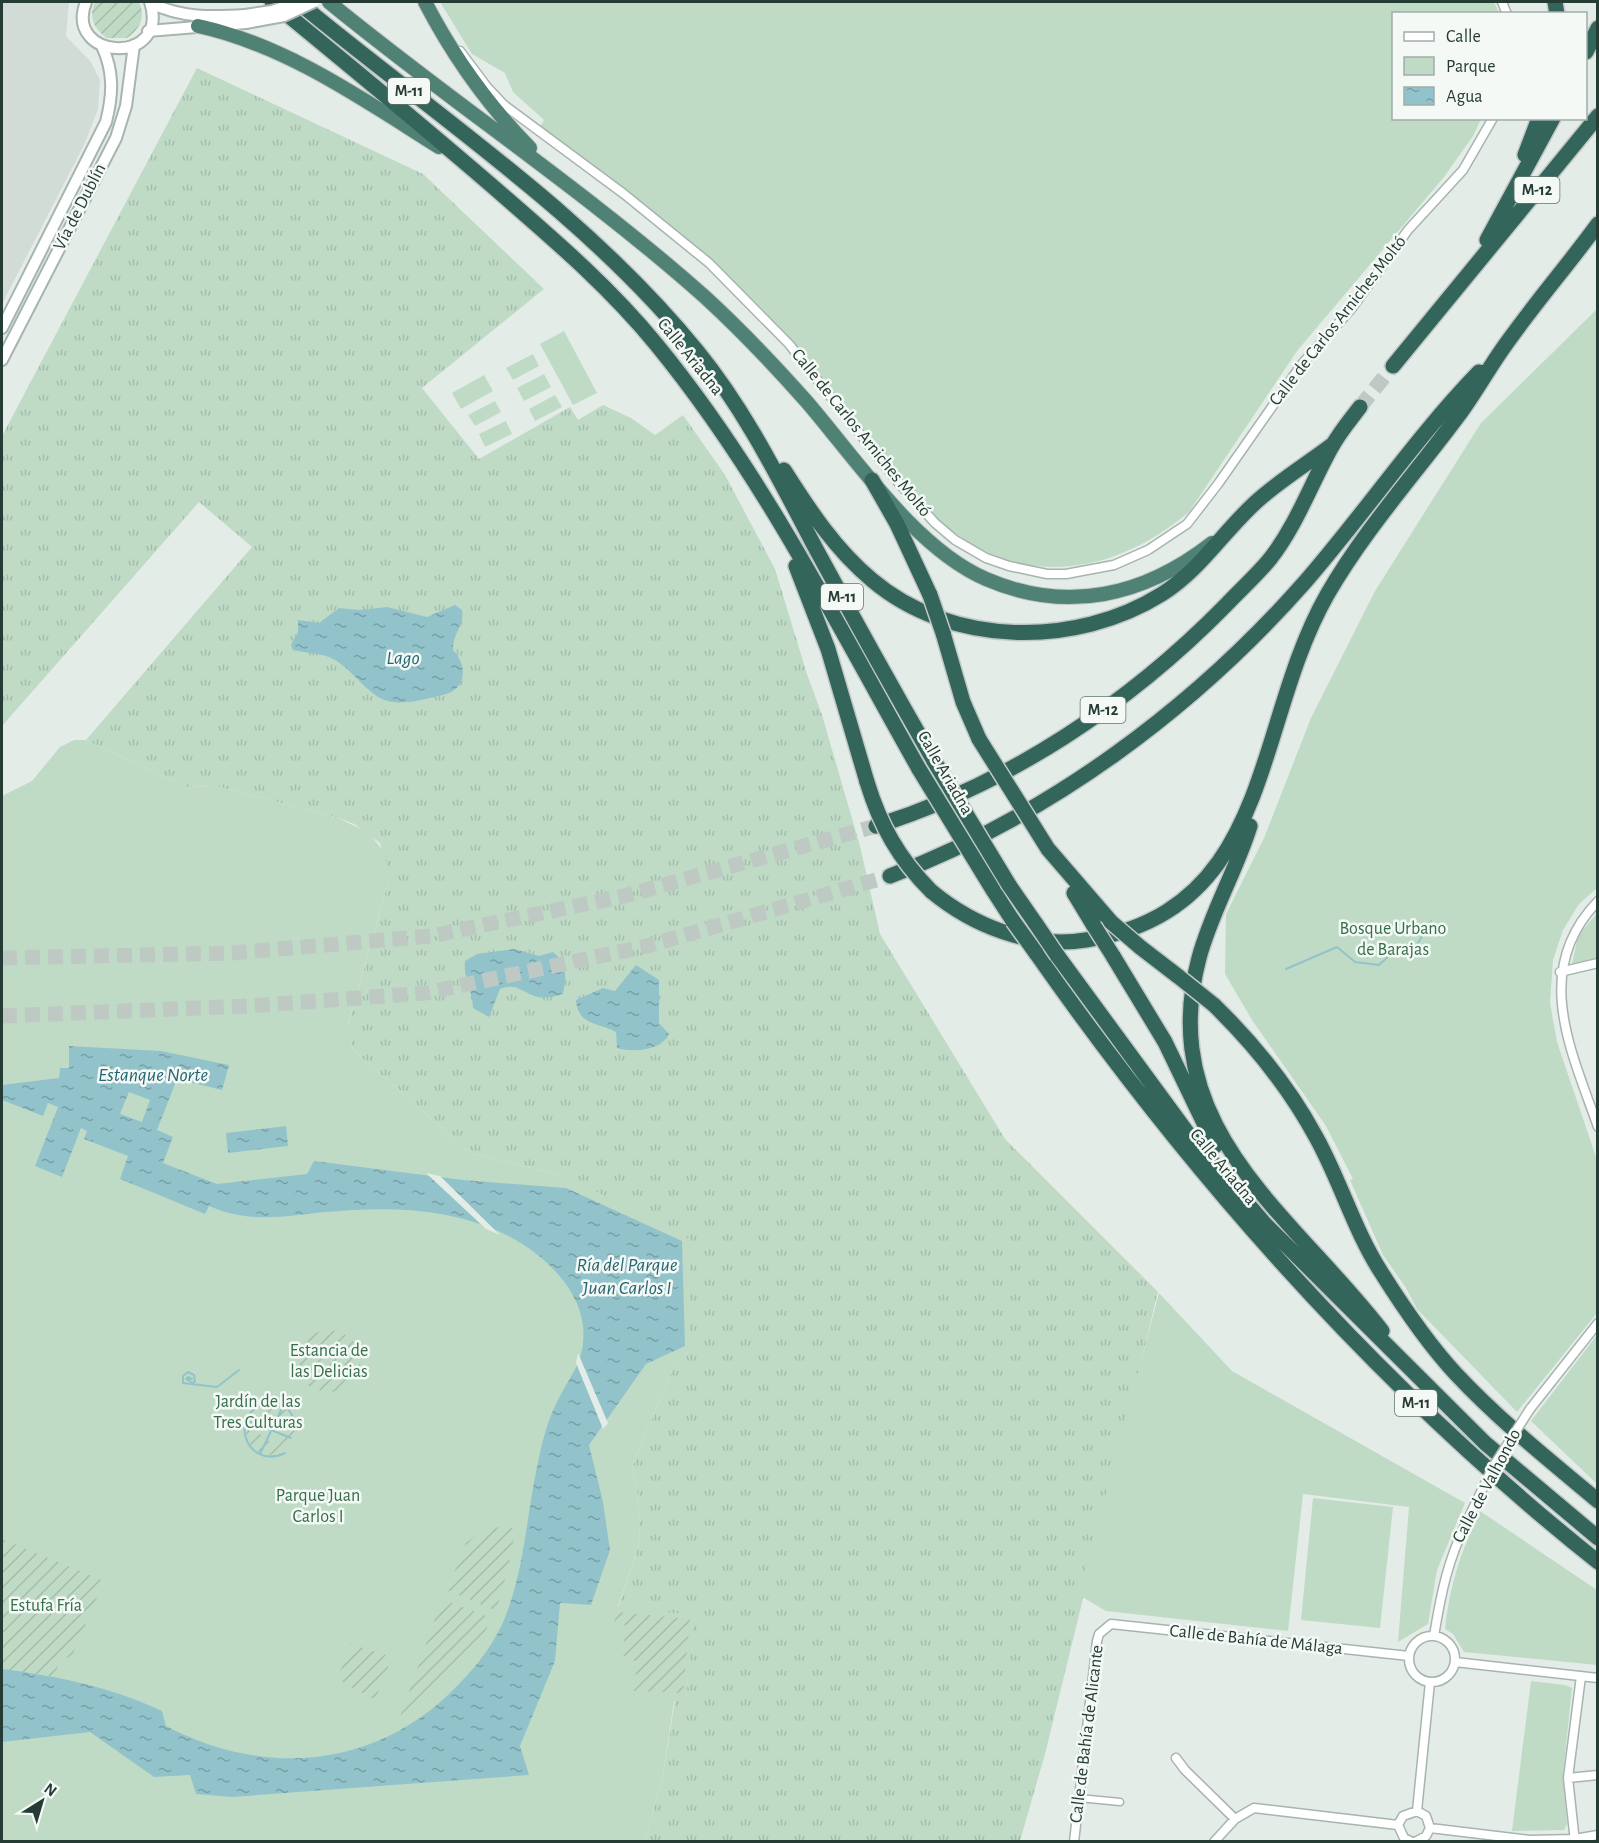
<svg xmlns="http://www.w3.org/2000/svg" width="1599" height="1843" font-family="'Alegreya Sans',sans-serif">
  <defs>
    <pattern id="grass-tufts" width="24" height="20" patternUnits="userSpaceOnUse" patternTransform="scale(1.5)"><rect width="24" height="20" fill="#bfdbc6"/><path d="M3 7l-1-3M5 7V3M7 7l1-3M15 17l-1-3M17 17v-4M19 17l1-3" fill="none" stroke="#a4bdab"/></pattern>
    <pattern id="garden-furrows" width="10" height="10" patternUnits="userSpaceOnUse" patternTransform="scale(1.5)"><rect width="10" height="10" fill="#bfdbc6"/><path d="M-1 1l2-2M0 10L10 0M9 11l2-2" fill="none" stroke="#a4bdab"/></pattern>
    <pattern id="water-ripples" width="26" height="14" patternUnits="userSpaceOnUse" patternTransform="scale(1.5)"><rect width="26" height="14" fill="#92c3cb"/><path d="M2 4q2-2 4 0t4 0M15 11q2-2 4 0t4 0" fill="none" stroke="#77a0a6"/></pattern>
  </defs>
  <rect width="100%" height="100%" fill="#e4ece8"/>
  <path fill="#d2dcd7" d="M2 2H69L66 36 91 62 100 80 98 109 85 143 2 304Z"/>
  <path fill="url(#grass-tufts)" d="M197 68 423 174 544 289 422 388 479 459 570 407 578 420 603 405 631 418 655 435 683 415 725 475 775 569 807 674 822 715 860 846 880 934 1005 1139 1158 1292 1045 1754 1020 1841H645L663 1775 675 1700 686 1701 693 1615 618 1608 640 1542 637 1487 632 1467 671 1372 689 1351 565 1176 470 1153 353 1050 348 1025 388 883 380 843 354 824 336 817 215 786 186 787 86 740 252 547 199 502 2 726V436Z"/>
  <path fill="#bfdbc6" d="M440 2H1494L1499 13 1394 14V118L1481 119 1473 136 1444 177 1297 351 1189 512C1116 573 1025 591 946 526 919 503 897 472 875 444 843 403 812 362 777 324 706 249 624 187 540 127L544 120 513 92 505 73 472 54Z
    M1597 309V888L1579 904 1563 930 1553 960 1550 1003 1557 1042 1597 1160V1313L1517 1412 1417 1309 1406 1288 1383 1255 1350 1180 1353 1179 1326 1126 1252 1020 1225 974 1226 914 1264 838 1311 718 1375 591 1481 423Z
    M564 331 597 393 573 405 540 344Z
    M533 354 539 366 513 380 506 368Z
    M544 374 551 387 524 401 517 388Z
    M484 375 493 391 461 409 452 393Z
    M555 395 562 407 535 421 529 409Z
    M495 401 501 412 475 426 468 415Z
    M506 421 512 434 485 447 479 434Z
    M74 740H86L186 787 215 786 336 817 369 833 385 853 388 883 348 1024 353 1050 470 1153 565 1176 690 1239 689 1351 671 1372 632 1467 637 1487 640 1542 618 1607 694 1615 686 1701H674L663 1775 645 1841 2 1842V796L32 781 60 747Z
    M1597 913V964L1571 969 1578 936Z
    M1159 1293 1232 1371 1465 1503 1437 1570 1428 1624 1398 1642 1409 1507 1303 1494 1288 1631 1106 1611 1079 1595Z
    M1597 1335V1484L1531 1421Z
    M1313 1498 1393 1507 1380 1628 1301 1620Z
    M1480 1511 1597 1590V1665L1464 1652 1453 1634 1445 1629C1451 1580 1460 1555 1480 1511Z
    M1531 1681 1565 1685 1572 1688 1563 1774 1567 1824 1564 1830 1512 1831Z"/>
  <path fill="url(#garden-furrows)" fill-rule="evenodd" d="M95 2H139C146 17 140 29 127 38H107C94 29 88 17 95 2Z
    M327 1328 351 1337 362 1360 354 1381 329 1394 306 1385 296 1360 305 1338Z
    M265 1405C312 1399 299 1466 263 1454 253 1450 248 1443 246 1433L250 1415ZM275 1418 282 1425V1434L275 1441H268L260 1434 259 1427 266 1419Z
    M487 1527 516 1528 507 1572 496 1611 447 1590 466 1543Z
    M2 1539 104 1581 72 1656 59 1660 55 1677 2 1669Z
    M442 1599 491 1618C475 1662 437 1691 400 1717Z
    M617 1612 690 1619 683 1693 634 1691 637 1662 623 1656 625 1625 614 1623Z
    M351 1644 392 1657 375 1700 337 1679Z"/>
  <path fill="url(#water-ripples)" fill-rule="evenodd" d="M455 605 462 610C465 624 452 635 453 650 460 657 465 668 462 679 459 690 449 694 438 696 422 700 404 705 388 701 368 697 351 666 329 657 318 653 305 653 293 650L291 645 298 632V620L319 623 339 608 360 610 387 607 427 617Z
    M514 949 539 956 553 952C568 963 566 978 563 994 555 996 546 999 538 997 522 993 518 982 500 989L489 1017 473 1008C473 991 463 978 465 961L477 954Z
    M636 965 659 980V1023L669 1034C662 1050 634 1053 617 1048L616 1032C598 1022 578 1026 576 1000L603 988 615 991Z
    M69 1046 161 1051 229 1065 222 1090 177 1079 157 1130 173 1137 163 1163 217 1184 307 1174 314 1161 463 1180 566 1188 682 1241 685 1346 646 1364 589 1445 603 1502 610 1550 591 1605 560 1603 555 1661 520 1746 529 1775 232 1797 196 1794 190 1775 154 1777 90 1732 2 1742V1669C57 1676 111 1687 162 1711L166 1726C265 1778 378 1769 458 1685 478 1665 496 1641 506 1615 526 1563 527 1507 540 1453 544 1435 549 1417 558 1400 572 1372 586 1360 583 1326 580 1298 560 1273 539 1256 480 1208 398 1205 326 1212 283 1216 251 1224 209 1206L205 1214 120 1179 128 1156 84 1139 87 1131 81 1128 62 1177 35 1166 58 1107 48 1103 43 1116 2 1100V1085L59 1078 60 1068H69ZM129 1092 150 1100 142 1122 120 1114Z
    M286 1126 288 1146 228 1153 226 1133Z"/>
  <path fill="#e4ece8" d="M426 1173 440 1176 500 1235 486 1229Z
    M578 1353 608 1423 603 1429 576 1363Z"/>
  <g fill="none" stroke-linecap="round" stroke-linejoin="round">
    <path stroke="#92c3cb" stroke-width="2" d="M1286 969 1337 947 1355 962 1379 965 1391 954 1415 948 1431 921
      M189 1379H192L188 1377 186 1379 193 1383 195 1381 194 1375 188 1372 183 1376V1383L217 1387 239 1370
      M246 1420 291 1438
      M285 1453C245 1472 225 1409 271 1403L288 1409 297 1423
      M260 1454 283 1406"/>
    <path stroke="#bec9c4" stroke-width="15" stroke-dasharray="15 8" stroke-linecap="butt" d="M1360 407 1393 366
      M2 958 232 953 431 936 624 896 876 826
      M2 1016 248 1006 426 993 647 946 890 876"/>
    <g stroke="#a7b4af" stroke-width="9">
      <path id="pedestrian" d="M1079 1798 1120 1802"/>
    </g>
    <g stroke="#a7b4af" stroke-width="11">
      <path id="minor" d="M1502 2 1507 14
        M460 51 487 87 504 105 624 194 709 263 789 344 898 482 935 523 955 540 986 558 1009 566 1047 574H1066L1114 565 1148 550 1187 524 1218 484 1302 364 1352 308 1408 230 1463 170 1493 118
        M1598 901C1531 970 1571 1050 1598 1127
        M1560 972 1598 963
        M1530 1409 1598 1323
        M1434 1636C1441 1593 1448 1559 1468 1519
        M1409 1659a23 23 0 1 1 46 0a23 23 0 1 1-46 0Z
        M1455 1662 1598 1678
        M1176 1758 1185 1770 1235 1819
        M1568 1778 1598 1775
        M1417 1811 1430 1682
        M1430 1828 1530 1840 1574 1839 1598 1835
        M1074 1842 1097 1641 1099 1634 1111 1624 1409 1656
        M1214 1842 1235 1819 1254 1808 1398 1825
        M1412 1842 1404 1838 1398 1825 1403 1816 1417 1811 1426 1816 1430 1828 1426 1836 1415 1842
        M1575 1842 1568 1778 1581 1676"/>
    </g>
    <g stroke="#a7b4af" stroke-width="14">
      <path id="tertiary" d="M86 2C63 61 171 66 150 2
        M151 3C181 18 212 17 245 15
        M148 31 246 23
        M2 328 106 122C113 94 114 72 102 46
        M2 360 116 138 126 106 134 45"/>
    </g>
    <g stroke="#c2c8c6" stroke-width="16">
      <path id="trunk" d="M329 2C452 103 586 191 705 297 741 330 775 366 807 402 856 459 916 549 986 579 1067 614 1144 596 1212 543
        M425 2C453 56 487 104 530 148
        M198 26C286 45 364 100 439 147"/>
    </g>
    <g stroke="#c2c8c6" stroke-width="18">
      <path id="motorway" d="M272 2C350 66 429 131 506 198 559 244 612 290 656 344 762 473 837 624 919 769
        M298 2C433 114 585 213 697 351 746 411 780 481 816 549 855 621 894 691 934 761
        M1555 2 1557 14
        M1586 52 1598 28
        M1525 155 1539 118
        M1487 240 1553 118
        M1393 366 1598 116
        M784 470C810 511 835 549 872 580 951 647 1076 648 1162 594 1200 570 1223 532 1256 502 1279 481 1307 464 1332 445
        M872 480 897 524 930 595
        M796 566 828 649 867 782
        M943 633 963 702 979 739
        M876 826C1009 784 1129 704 1226 605 1240 590 1257 575 1270 559 1296 526 1311 484 1331 448 1339 433 1350 420 1360 407
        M1250 826C1236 871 1211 913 1199 958 1154 1129 1293 1215 1382 1331
        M1048 849 1111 922
        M890 876C1049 816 1193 709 1305 582 1365 513 1416 437 1479 372
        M1009 885 1036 924
        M993 890 1013 921
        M931 891C973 926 1031 949 1086 940 1274 910 1252 727 1327 595 1365 529 1416 473 1461 412 1477 390 1490 366 1506 344 1535 303 1568 265 1598 224
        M1074 893 1094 926
        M1140 947 1179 977
        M1036 953C1195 1180 1380 1388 1598 1562
        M1057 955 1189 1135 1265 1224 1485 1443 1598 1538
        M1113 956 1165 1042 1215 1146
        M1214 1005C1255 1045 1289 1087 1316 1137 1340 1180 1354 1230 1381 1272 1403 1307 1428 1344 1456 1374 1499 1420 1549 1460 1598 1501"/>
    </g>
    <use href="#pedestrian" stroke="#fff" stroke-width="6"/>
    <use href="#minor" stroke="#fff" stroke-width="8"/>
    <use href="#tertiary" stroke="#fff" stroke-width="10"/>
    <use href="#trunk" stroke="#508175" stroke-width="14"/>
    <use href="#motorway" stroke="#34655a" stroke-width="15"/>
    <g stroke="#a7b4af" stroke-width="11" stroke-linecap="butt">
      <path id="minor-bridge" d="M1468 1519 1493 1467 1530 1409"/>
    </g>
    <g stroke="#a7b4af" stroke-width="14" stroke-linecap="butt">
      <path id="tertiary-bridge" d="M245 15 272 11 298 2
        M246 23 284 16 314 2"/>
    </g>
    <g stroke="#c2c8c6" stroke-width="18" stroke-linecap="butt">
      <path id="motorway-bridge" d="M930 595 943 633
        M979 739 1048 849
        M934 761 1009 885
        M919 769 993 890
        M867 782C880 825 899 859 931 891
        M1013 921 1036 953
        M1111 922 1140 947
        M1036 924 1057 955
        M1094 926 1113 956
        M1179 977 1214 1005"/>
    </g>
    <use href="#minor-bridge" stroke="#fff" stroke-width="8"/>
    <use href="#tertiary-bridge" stroke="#fff" stroke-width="10"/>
    <use href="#motorway-bridge" stroke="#34655a" stroke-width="15"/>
  </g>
  <g text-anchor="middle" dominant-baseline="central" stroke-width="5" stroke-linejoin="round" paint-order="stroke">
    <g fill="#f4f9f6" stroke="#63756f" stroke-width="1.5">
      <rect x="388" y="78" width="42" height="26" rx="4.5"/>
      <rect x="1514.5" y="177" width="45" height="26" rx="4.5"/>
      <rect x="821" y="584" width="42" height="26" rx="4.5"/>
      <rect x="1080.5" y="697" width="45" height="26" rx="4.5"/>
      <rect x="1395" y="1390" width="42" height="26" rx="4.5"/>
    </g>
    <g font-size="16" font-weight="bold" fill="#253c35">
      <text x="409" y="91">M-11</text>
      <text x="1537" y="190">M-12</text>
      <text x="842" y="597">M-11</text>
      <text x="1103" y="710">M-12</text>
      <text x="1416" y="1403">M-11</text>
    </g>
    <g font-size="18" fill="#253c35" stroke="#f4f9f6">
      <text transform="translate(80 207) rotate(-63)">Vía de Dublín</text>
      <text transform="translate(1338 321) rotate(-52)">Calle de Carlos Arniches Moltó</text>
      <text transform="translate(690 357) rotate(51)">Calle Ariadna</text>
      <text transform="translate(861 433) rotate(51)">Calle de Carlos Arniches Moltó</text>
      <text transform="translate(945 773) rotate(60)">Calle Ariadna</text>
      <text transform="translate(1223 1167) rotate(50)">Calle Ariadna</text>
      <text transform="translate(1487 1486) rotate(-62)">Calle de Valhondo</text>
      <text transform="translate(1256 1640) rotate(6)">Calle de Bahía de Málaga</text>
      <text transform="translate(1087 1734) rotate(-83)">Calle de Bahía de Alicante</text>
    </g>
    <g font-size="18" fill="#346e4a" stroke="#f4f9f6">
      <text x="1393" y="929">Bosque Urbano<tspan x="1393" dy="21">de Barajas</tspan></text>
      <text x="329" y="1351">Estancia de<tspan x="329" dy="21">las Delicias</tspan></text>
      <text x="258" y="1402">Jardín de las<tspan x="258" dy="21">Tres Culturas</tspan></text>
      <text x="318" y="1496">Parque Juan<tspan x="318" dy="21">Carlos I</tspan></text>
      <text x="46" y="1606">Estufa Fría</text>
    </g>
    <g font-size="20" font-style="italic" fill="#256571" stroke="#f4f9f6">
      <text x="403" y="658">Lago</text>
      <text x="153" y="1075">Estanque Norte</text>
      <text x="627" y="1265">Ría del Parque<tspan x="627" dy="23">Juan Carlos I</tspan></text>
    </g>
  </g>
  <rect width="1599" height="1843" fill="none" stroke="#253c35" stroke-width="6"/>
  <rect x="1392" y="12" width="195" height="108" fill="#f4f9f6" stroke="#a1ada9" stroke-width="1.5"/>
  <rect x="1404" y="32" width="30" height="9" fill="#ffffff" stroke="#a1ada9" stroke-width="1.5"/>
  <text x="1446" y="42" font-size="18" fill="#253c35">Calle</text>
  <rect x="1404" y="57" width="30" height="18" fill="#bfdbc6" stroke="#a1ada9" stroke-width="1.5"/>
  <text x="1446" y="72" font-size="18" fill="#253c35">Parque</text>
  <rect x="1404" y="87" width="30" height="18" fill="url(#water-ripples)" stroke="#a1ada9" stroke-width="1.5"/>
  <text x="1446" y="102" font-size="18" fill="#253c35">Agua</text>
  <g transform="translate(42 1801) rotate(37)" stroke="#f4f9f6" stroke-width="4.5" paint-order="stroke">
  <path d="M0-4.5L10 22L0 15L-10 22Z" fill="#253c35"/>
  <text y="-9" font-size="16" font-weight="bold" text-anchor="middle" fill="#253c35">N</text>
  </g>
</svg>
